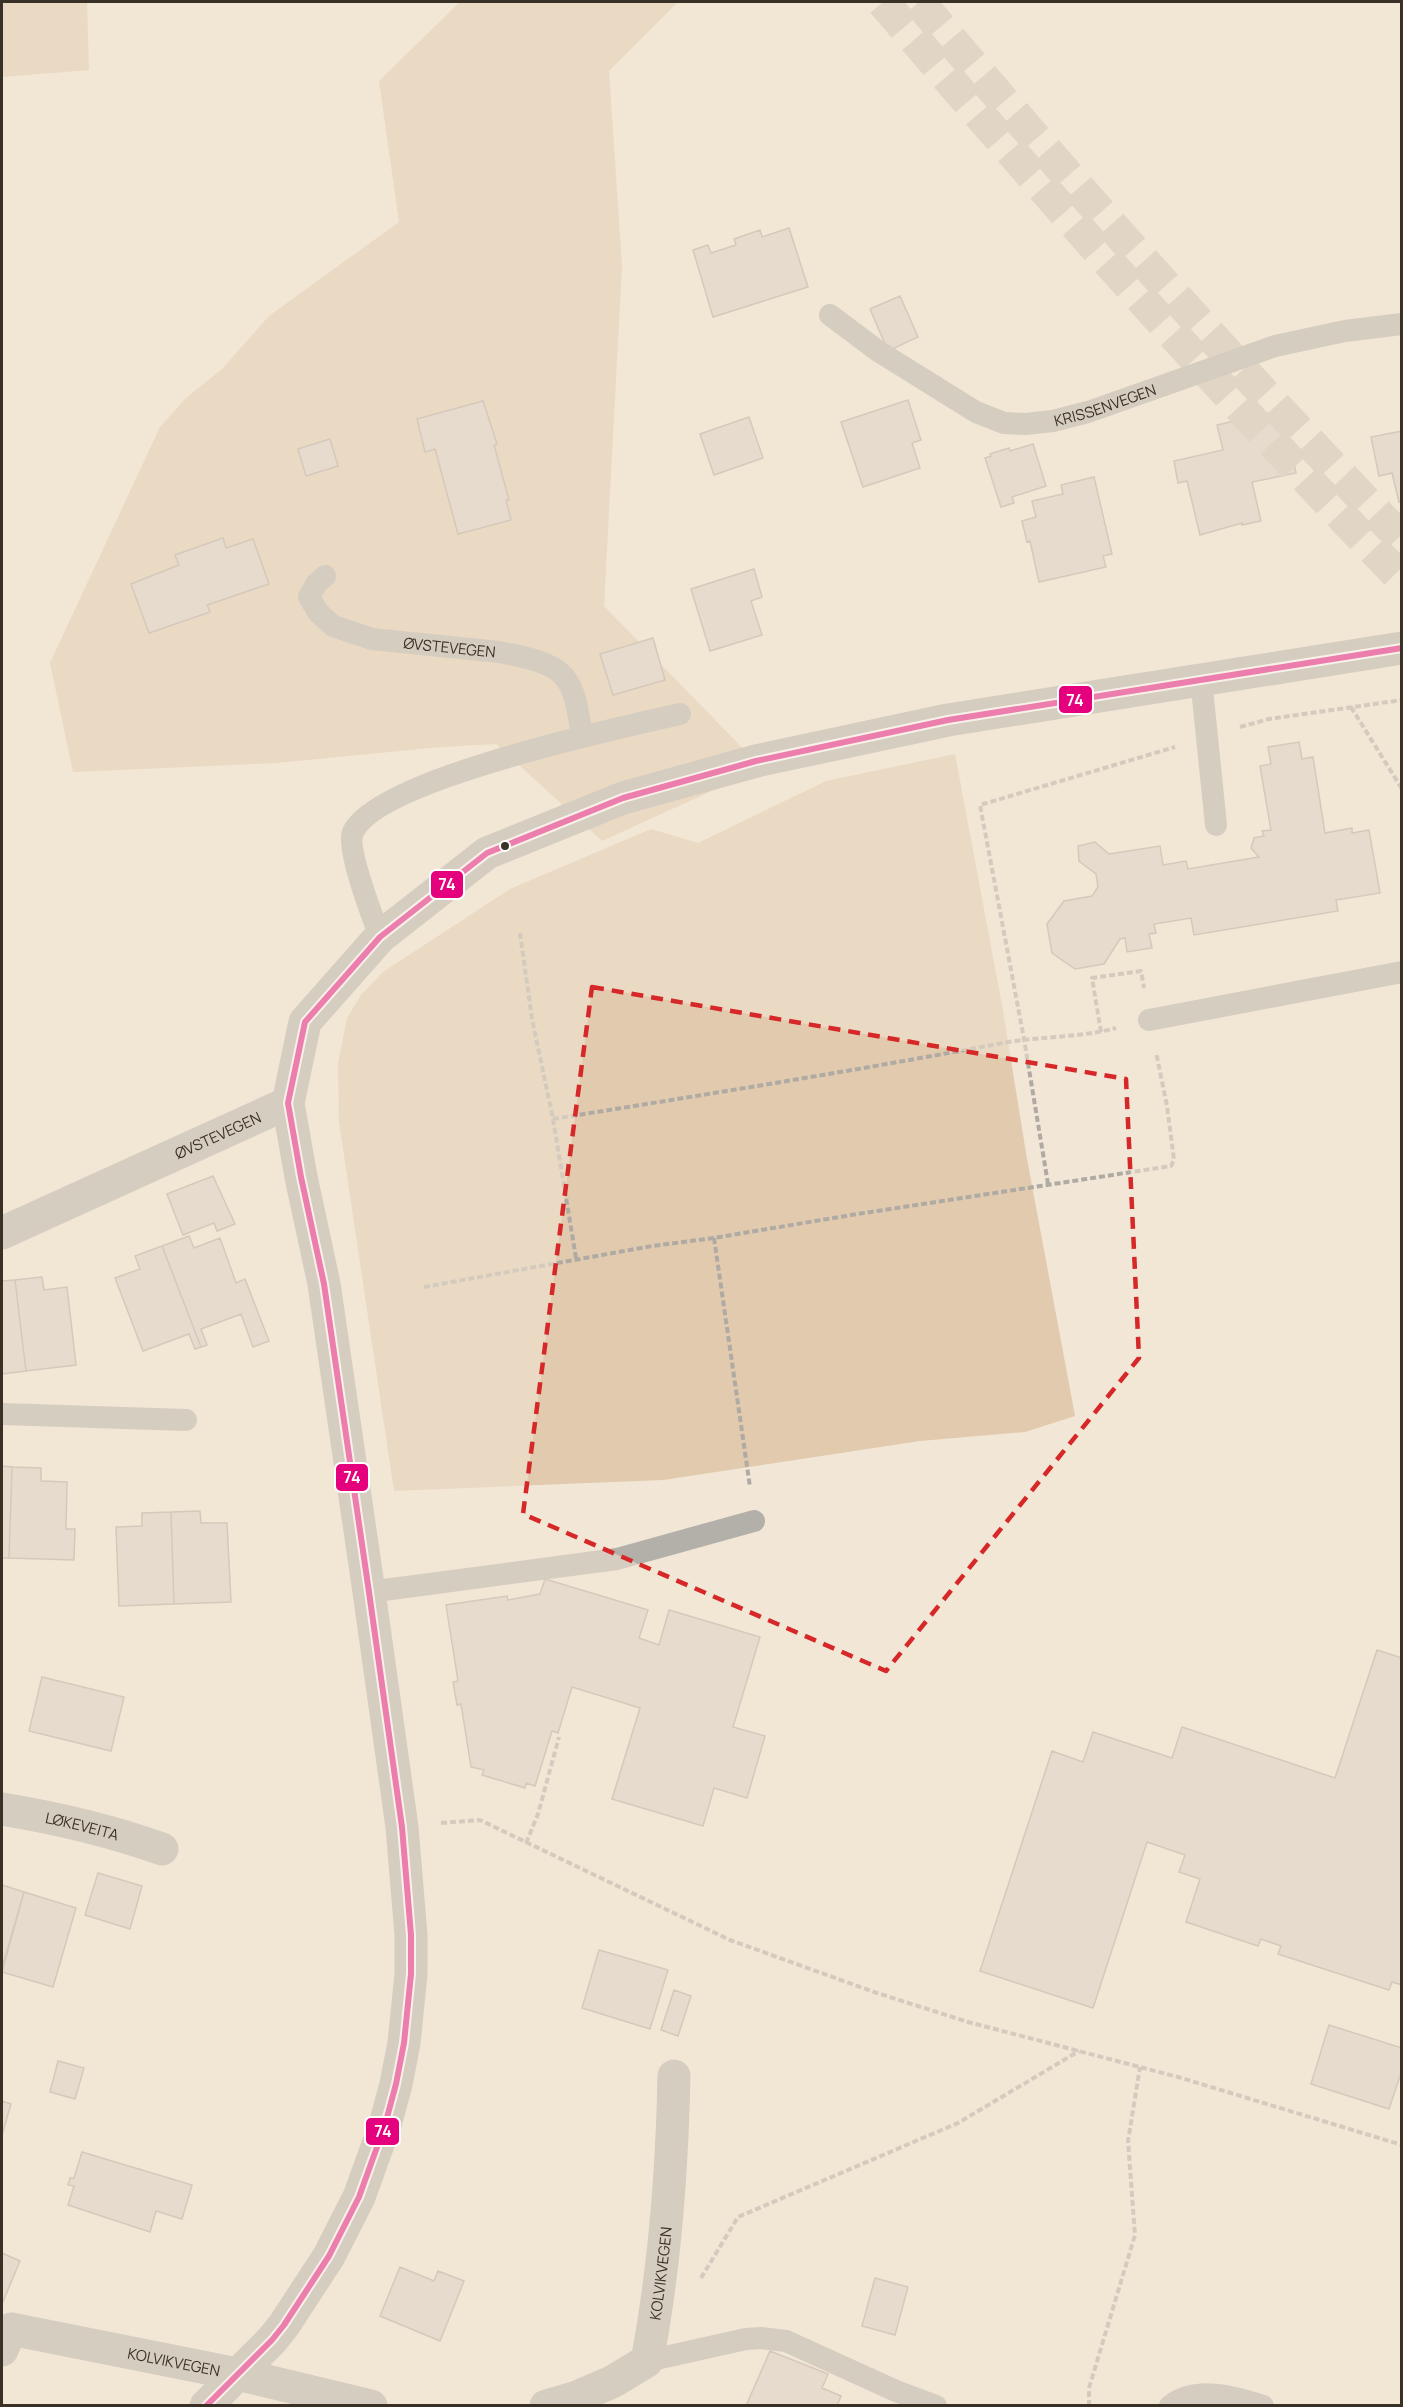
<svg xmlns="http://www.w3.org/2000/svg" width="1403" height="2407" font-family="Manrope,sans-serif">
  <rect width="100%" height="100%" fill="#f2e6d6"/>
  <path fill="#e1caad" d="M2 2H87L89 70 2 77Z
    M460 2H678L609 71 622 266 604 606 762 768 602 841 496 744 441 747 276 763 73 772 50 663 160 427 186 398 222 369 269 316 399 222 379 81Z
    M955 754 1002 1005 1027 1159 1075 1416 1025 1432 920 1441 663 1480 394 1491 339 1122 338 1063 347 1018 361 995 383 972 510 889 651 829 698 843 826 781Z"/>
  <path fill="#d9cfc3" stroke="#afa79b" stroke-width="1.5" d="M789 228 808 287 713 317 693 250 708 245 711 253 736 245 734 239 760 230 762 237Z
    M900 296 918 337 888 351 870 309Z
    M908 400 921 440 912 443 920 468 863 487 841 422Z
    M483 401 497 444 494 445 509 500H506L511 520 458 534 435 449 425 452 417 419Z
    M1282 410 1296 473 1252 482 1261 521 1242 525V523L1200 535 1187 481 1178 483 1174 461 1223 450 1217 425Z
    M749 417 763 458 714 475 700 434Z
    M1402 431V501L1399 502 1392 473 1379 476 1371 437Z
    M330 439 338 466 306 476 298 449Z
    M1033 444 1046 486 1012 497 1014 503 1001 507 985 458 991 456 990 454 1009 448 1010 451Z
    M1094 477 1112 554 1103 556 1106 567 1039 582 1030 541 1027 542 1022 521 1036 517 1032 501 1063 494 1061 485Z
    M223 538 226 548 253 539 269 584 207 605 210 612 149 633 131 584 179 565 175 555Z
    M754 569 762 597 751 601 762 635 710 651 691 589Z
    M653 638 665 680 613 695 600 654Z
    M1299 742 1302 759 1313 757 1325 833 1352 828V833L1369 830 1380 893 1336 900 1338 911 1194 935 1191 918 1154 924 1156 933 1149 934 1152 948 1127 952 1125 938 1120 939 1104 964 1075 969 1052 953 1047 924 1064 901 1092 896 1098 887 1096 874 1079 861 1078 846 1095 842 1109 854 1160 846 1163 865 1186 861 1188 869 1259 857 1251 848 1254 838 1264 836 1262 831 1271 830 1260 766 1271 764 1268 747Z
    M213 1176 235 1224 217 1231 214 1223 183 1235 167 1194Z
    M189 1236 194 1248 220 1238 236 1283 245 1279 269 1341 253 1347 241 1314 201 1329 207 1345 201 1347 162 1246Z
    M162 1246 201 1347 195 1349 189 1334 143 1351 115 1278 140 1269 135 1256Z
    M42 1277 44 1290 67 1287 76 1365 26 1371 15 1280Z
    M15 1280 26 1371 2 1374V1281Z
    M2 1466 12 1467 9 1558H2Z
    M12 1467 41 1468V1481L67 1482 66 1529H75L74 1560 9 1558Z
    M200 1511 201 1523H227L231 1602 174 1604 171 1512Z
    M171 1512 174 1604 119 1606 116 1527 142 1526V1513Z
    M545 1579 648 1610 639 1638 659 1645 669 1610 760 1637 733 1727 765 1736 747 1798 714 1788 703 1826 612 1799 640 1708 572 1687 558 1733 552 1731 535 1786 526 1783 525 1788 482 1775 484 1770 471 1767 461 1704 457 1705 453 1682 458 1681 446 1605 507 1596 508 1600 540 1594Z
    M1377 1650 1402 1658V1985L1392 1982 1389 1990 1278 1954 1281 1946 1261 1939 1258 1946 1186 1922 1200 1879 1179 1872 1185 1855 1147 1842 1093 2008 980 1971 1052 1751 1083 1762 1093 1732 1172 1758 1182 1727 1335 1778Z
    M42 1677 124 1697 111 1751 29 1731Z
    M98 1873 142 1886 130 1929 85 1915Z
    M2 1885 24 1892 2 1968Z
    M24 1892 76 1908 53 1987 2 1972Z
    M599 1950 668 1970 650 2029 582 2008Z
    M674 1990 691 1996 678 2036 661 2030Z
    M1329 2025 1402 2048V2070L1389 2109 1311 2084Z
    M58 2061 84 2068 75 2099 50 2092Z
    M2 2101 11 2104 2 2135Z
    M82 2152 192 2185 182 2219 156 2211 150 2232 68 2205 74 2186 68 2185 70 2178H74Z
    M2 2253 20 2261 2 2304Z
    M400 2267 434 2281 438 2271 464 2281 440 2341 380 2316Z
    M875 2278 908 2287 895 2335 862 2326Z
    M770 2351 828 2374 822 2388 841 2396 837 2406H746Z"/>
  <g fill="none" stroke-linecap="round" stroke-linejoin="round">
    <path stroke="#cdc2b3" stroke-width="33" stroke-dasharray="33 16" stroke-linecap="butt" d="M883 2C1050 199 1222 393 1402 579
      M919 2C1074 186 1234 366 1402 539"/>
    <path stroke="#b0aaa4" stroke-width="4" stroke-dasharray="6 3" stroke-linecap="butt" d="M1351 707 1402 789
      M1240 727 1269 719 1402 700
      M520 933 532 1019 553 1119 576 1258
      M1101 1032 1092 978 1141 971 1144 988
      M553 1119C703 1095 853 1071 1003 1043 1040 1036 1079 1038 1116 1028
      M1048 1184 1024 1039 980 805 1175 747
      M714 1238 750 1487
      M424 1287 652 1246 714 1238 851 1215 1171 1166 1174 1160 1167 1106 1156 1052
      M441 1823 480 1820 730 1940 874 1992 968 2022 1178 2077 1402 2145
      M526 1843 538 1814 559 1737
      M701 2278 738 2217 958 2123 1079 2051
      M1089 2406V2388L1135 2235 1128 2141 1140 2067"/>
    <g stroke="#b3afa9" stroke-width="22">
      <path id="s1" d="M830 315 878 351 976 412 1004 423 1025 424 1053 421 1088 412 1275 346 1345 331 1402 324"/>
      <path id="s2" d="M325 576 316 584 309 597 318 612 333 626 372 639 499 652C565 665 573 670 582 737"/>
      <path d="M1201 679 1216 825"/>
      <path d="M380 937C373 918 346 848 353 832 378 779 619 728 680 714"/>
      <path d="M1149 1020 1402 972"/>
      <path d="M2 1414 186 1420"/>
      <path d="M369 1592 617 1559 754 1521"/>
      <path d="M647 2361 746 2339 761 2338 786 2341 896 2391 936 2406"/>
      <path d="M1170 2406C1196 2385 1235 2397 1263 2406"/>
    </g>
    <g stroke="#b3afa9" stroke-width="33">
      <path id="s3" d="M2 1233 288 1103"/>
      <path id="s4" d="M2 1809C57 1818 109 1830 162 1849"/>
      <path id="s5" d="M2 2350 11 2329 237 2374 371 2406"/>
      <path d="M206 2406 272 2340 284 2325 329 2256 359 2197 385 2125 396 2084 404 2043 411 1974V1935L402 1827 369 1592 324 1284 301 1177 288 1103 305 1022 380 937 487 853 623 798 756 761 948 720 1402 648"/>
      <path id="s6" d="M546 2406 577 2397 612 2382 647 2361C665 2267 672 2171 674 2076"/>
    </g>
    <g stroke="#fff" stroke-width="10">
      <path id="bus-1" d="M206 2406 272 2340 284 2325 329 2256 359 2197 385 2125 396 2084 404 2043 411 1974V1935L402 1827 369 1592 324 1284 301 1177 288 1103 305 1022 380 937 487 853 623 798 756 761 948 720 1402 648"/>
    </g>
    <use href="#bus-1" stroke="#e5007d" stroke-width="6"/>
  </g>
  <path d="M0 0H1403V2407H0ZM592 987 1126 1079 1139 1358 886 1671 523 1514Z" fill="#f2e6d6" fill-opacity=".55" fill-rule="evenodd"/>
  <path fill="none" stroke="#d62828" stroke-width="4.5" stroke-dasharray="12 8" stroke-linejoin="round" d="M592 987 1126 1079 1139 1358 886 1671 523 1514Z"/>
  <circle fill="#3a3126" stroke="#fff" stroke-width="2" cx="505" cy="846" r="5"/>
  <g text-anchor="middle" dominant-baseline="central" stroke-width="4.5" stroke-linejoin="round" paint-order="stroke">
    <g font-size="15" fill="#3a3126" stroke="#fff">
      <text stroke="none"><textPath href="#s1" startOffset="309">KRISSENVEGEN</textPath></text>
      <text stroke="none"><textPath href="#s2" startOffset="184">ØVSTEVEGEN</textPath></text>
      <text stroke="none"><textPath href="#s3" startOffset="237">ØVSTEVEGEN</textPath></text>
      <text stroke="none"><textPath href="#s4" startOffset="82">LØKEVEITA</textPath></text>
      <text stroke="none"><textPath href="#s6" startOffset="200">KOLVIKVEGEN</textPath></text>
      <text stroke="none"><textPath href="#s5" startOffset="189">KOLVIKVEGEN</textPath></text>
    </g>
  </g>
  <g stroke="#fff" stroke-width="2">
    <rect x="1058" y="685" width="35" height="29" rx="6" fill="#e5007d"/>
    <rect x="430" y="870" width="34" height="29" rx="6" fill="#e5007d"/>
    <rect x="335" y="1463" width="34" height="29" rx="6" fill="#e5007d"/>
    <rect x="365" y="2117" width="35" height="29" rx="6" fill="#e5007d"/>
  </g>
  <g font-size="16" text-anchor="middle" font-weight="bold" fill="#fff">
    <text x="1075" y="706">74</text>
    <text x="447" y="890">74</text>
    <text x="352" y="1483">74</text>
    <text x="383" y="2137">74</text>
  </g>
  <rect width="1403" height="2407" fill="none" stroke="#3a3126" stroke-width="6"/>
</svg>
